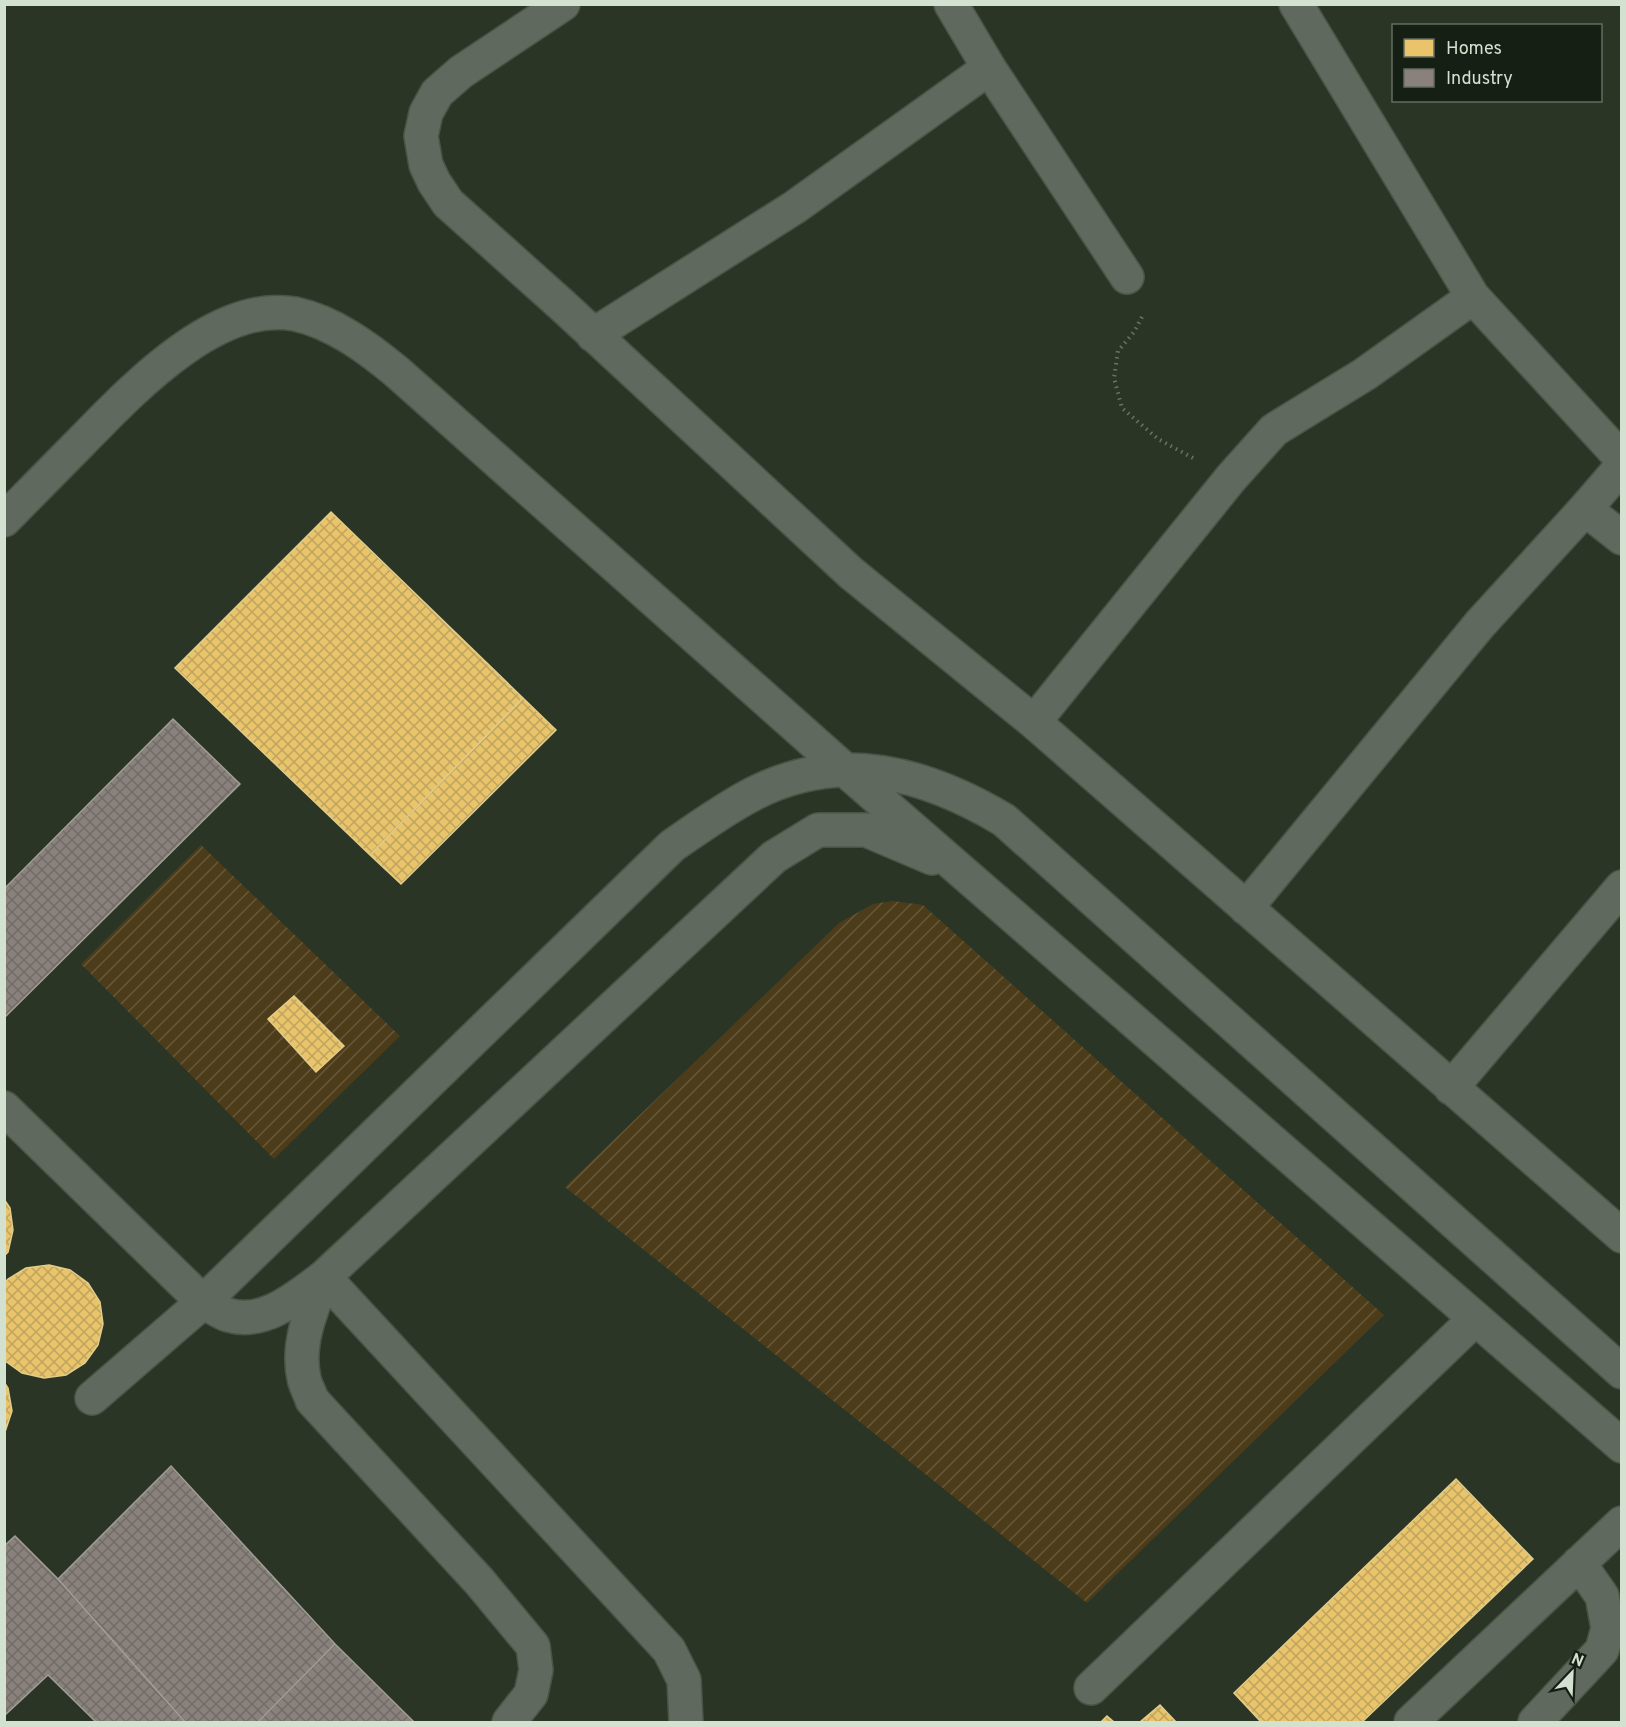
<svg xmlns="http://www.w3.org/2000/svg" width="1626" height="1727" font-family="Overpass,sans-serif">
  <defs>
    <pattern id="garden-furrows" width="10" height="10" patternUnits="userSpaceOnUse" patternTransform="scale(1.5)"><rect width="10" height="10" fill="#4d3c19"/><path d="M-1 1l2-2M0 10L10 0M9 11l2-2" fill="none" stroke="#665839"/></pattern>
    <pattern id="homes-cross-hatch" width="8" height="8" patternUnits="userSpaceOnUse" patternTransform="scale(1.5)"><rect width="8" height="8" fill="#e9c46a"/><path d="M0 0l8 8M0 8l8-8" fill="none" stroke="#bea45f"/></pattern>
    <pattern id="industry-cross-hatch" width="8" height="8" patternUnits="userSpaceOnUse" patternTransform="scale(1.5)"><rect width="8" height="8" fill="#8a817c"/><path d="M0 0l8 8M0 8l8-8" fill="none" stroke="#706c66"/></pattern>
  </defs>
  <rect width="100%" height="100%" fill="#2a3526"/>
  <path fill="url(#garden-furrows)" d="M201 845 400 1036 274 1159 81 964Z
    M893 901 923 905 1384 1315 1087 1603 565 1187 839 923 873 904Z"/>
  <path fill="url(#homes-cross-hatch)" stroke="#e2cd89" stroke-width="1.5" d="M331 512 523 698 370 855 175 668Z
    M523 698 556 730 401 884 370 855Z
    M294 996 344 1046 316 1072 268 1019Z
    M4 1199 10 1208 13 1230 8 1252 4 1256Z
    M49 1265 70 1270 88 1283 100 1302 103 1324 98 1345 85 1363 66 1375 44 1378 22 1373 4 1360V1283L8 1279 26 1268Z
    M4 1382 8 1388 12 1411 4 1435Z
    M1456 1479 1533 1559 1362 1722H1261L1234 1693Z
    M1160 1705 1176 1722H1140Z
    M1107 1716 1114 1722H1101Z"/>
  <path fill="url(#industry-cross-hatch)" stroke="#a09e95" stroke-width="1.5" d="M173 719 240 784 4 1018V889Z
    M171 1466 335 1644 258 1722H185L58 1579Z
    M15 1536 58 1579 185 1722H96L48 1675 4 1716V1546Z
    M335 1644 414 1722H258Z"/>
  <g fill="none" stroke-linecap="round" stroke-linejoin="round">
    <g stroke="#495346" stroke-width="36">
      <path id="minor" d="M563 4 461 72 437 93 426 113 421 136 426 165 434 182 448 203 563 306 851 573 1034 722 1231 478 1274 430 1365 374 1473 297
        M951 4 989 68 1127 277
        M1296 4 1473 297 1622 459
        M593 335 795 207 989 68
        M1585 509 1622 538
        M4 520C30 494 55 468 81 442 130 392 216 299 295 314 333 322 368 348 397 372L844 769 1622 1446
        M1034 722 1622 1236
        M1246 908 1480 624 1585 509 1622 466
        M1451 1088 1622 887
        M4 1108 203 1302C211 1306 220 1312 228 1315 264 1326 297 1297 324 1277L774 857 818 830H866L932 858
        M92 1398 203 1302 672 846C698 828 724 809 753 794 840 749 925 773 1004 820L1622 1372
        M1091 1688 1475 1319
        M509 1722 531 1694 536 1670 533 1646 479 1581 312 1400C310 1393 305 1385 304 1378 296 1344 312 1308 324 1277L669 1650 684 1680 686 1722
        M1411 1722 1622 1523
        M1535 1722 1602 1650 1608 1628 1602 1596 1579 1563"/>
    </g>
    <path stroke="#6b7268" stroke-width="4" stroke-dasharray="1.5 4.5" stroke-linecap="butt" d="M1142 317 1134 332 1118 351 1114 378 1122 408 1158 439 1193 458"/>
    <use href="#minor" stroke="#60695d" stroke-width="33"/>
  </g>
  <rect width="1626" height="1727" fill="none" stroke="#d3e1d0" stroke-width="12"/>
  <rect x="1392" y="24" width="210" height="78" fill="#161f13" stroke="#626d5f" stroke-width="1.5"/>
  <rect x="1404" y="39" width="30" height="18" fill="#e9c46a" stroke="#626d5f" stroke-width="1.5"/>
  <text x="1446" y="54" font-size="18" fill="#d3e1d0">Homes</text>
  <rect x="1404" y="69" width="30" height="18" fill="#8a817c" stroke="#626d5f" stroke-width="1.5"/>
  <text x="1446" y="84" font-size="18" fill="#d3e1d0">Industry</text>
  <g transform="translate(1572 1673) rotate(23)" stroke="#161f13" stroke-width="4.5" paint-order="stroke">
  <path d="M0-4.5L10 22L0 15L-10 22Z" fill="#d3e1d0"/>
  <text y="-9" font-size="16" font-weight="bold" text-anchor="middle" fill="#d3e1d0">N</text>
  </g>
</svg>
